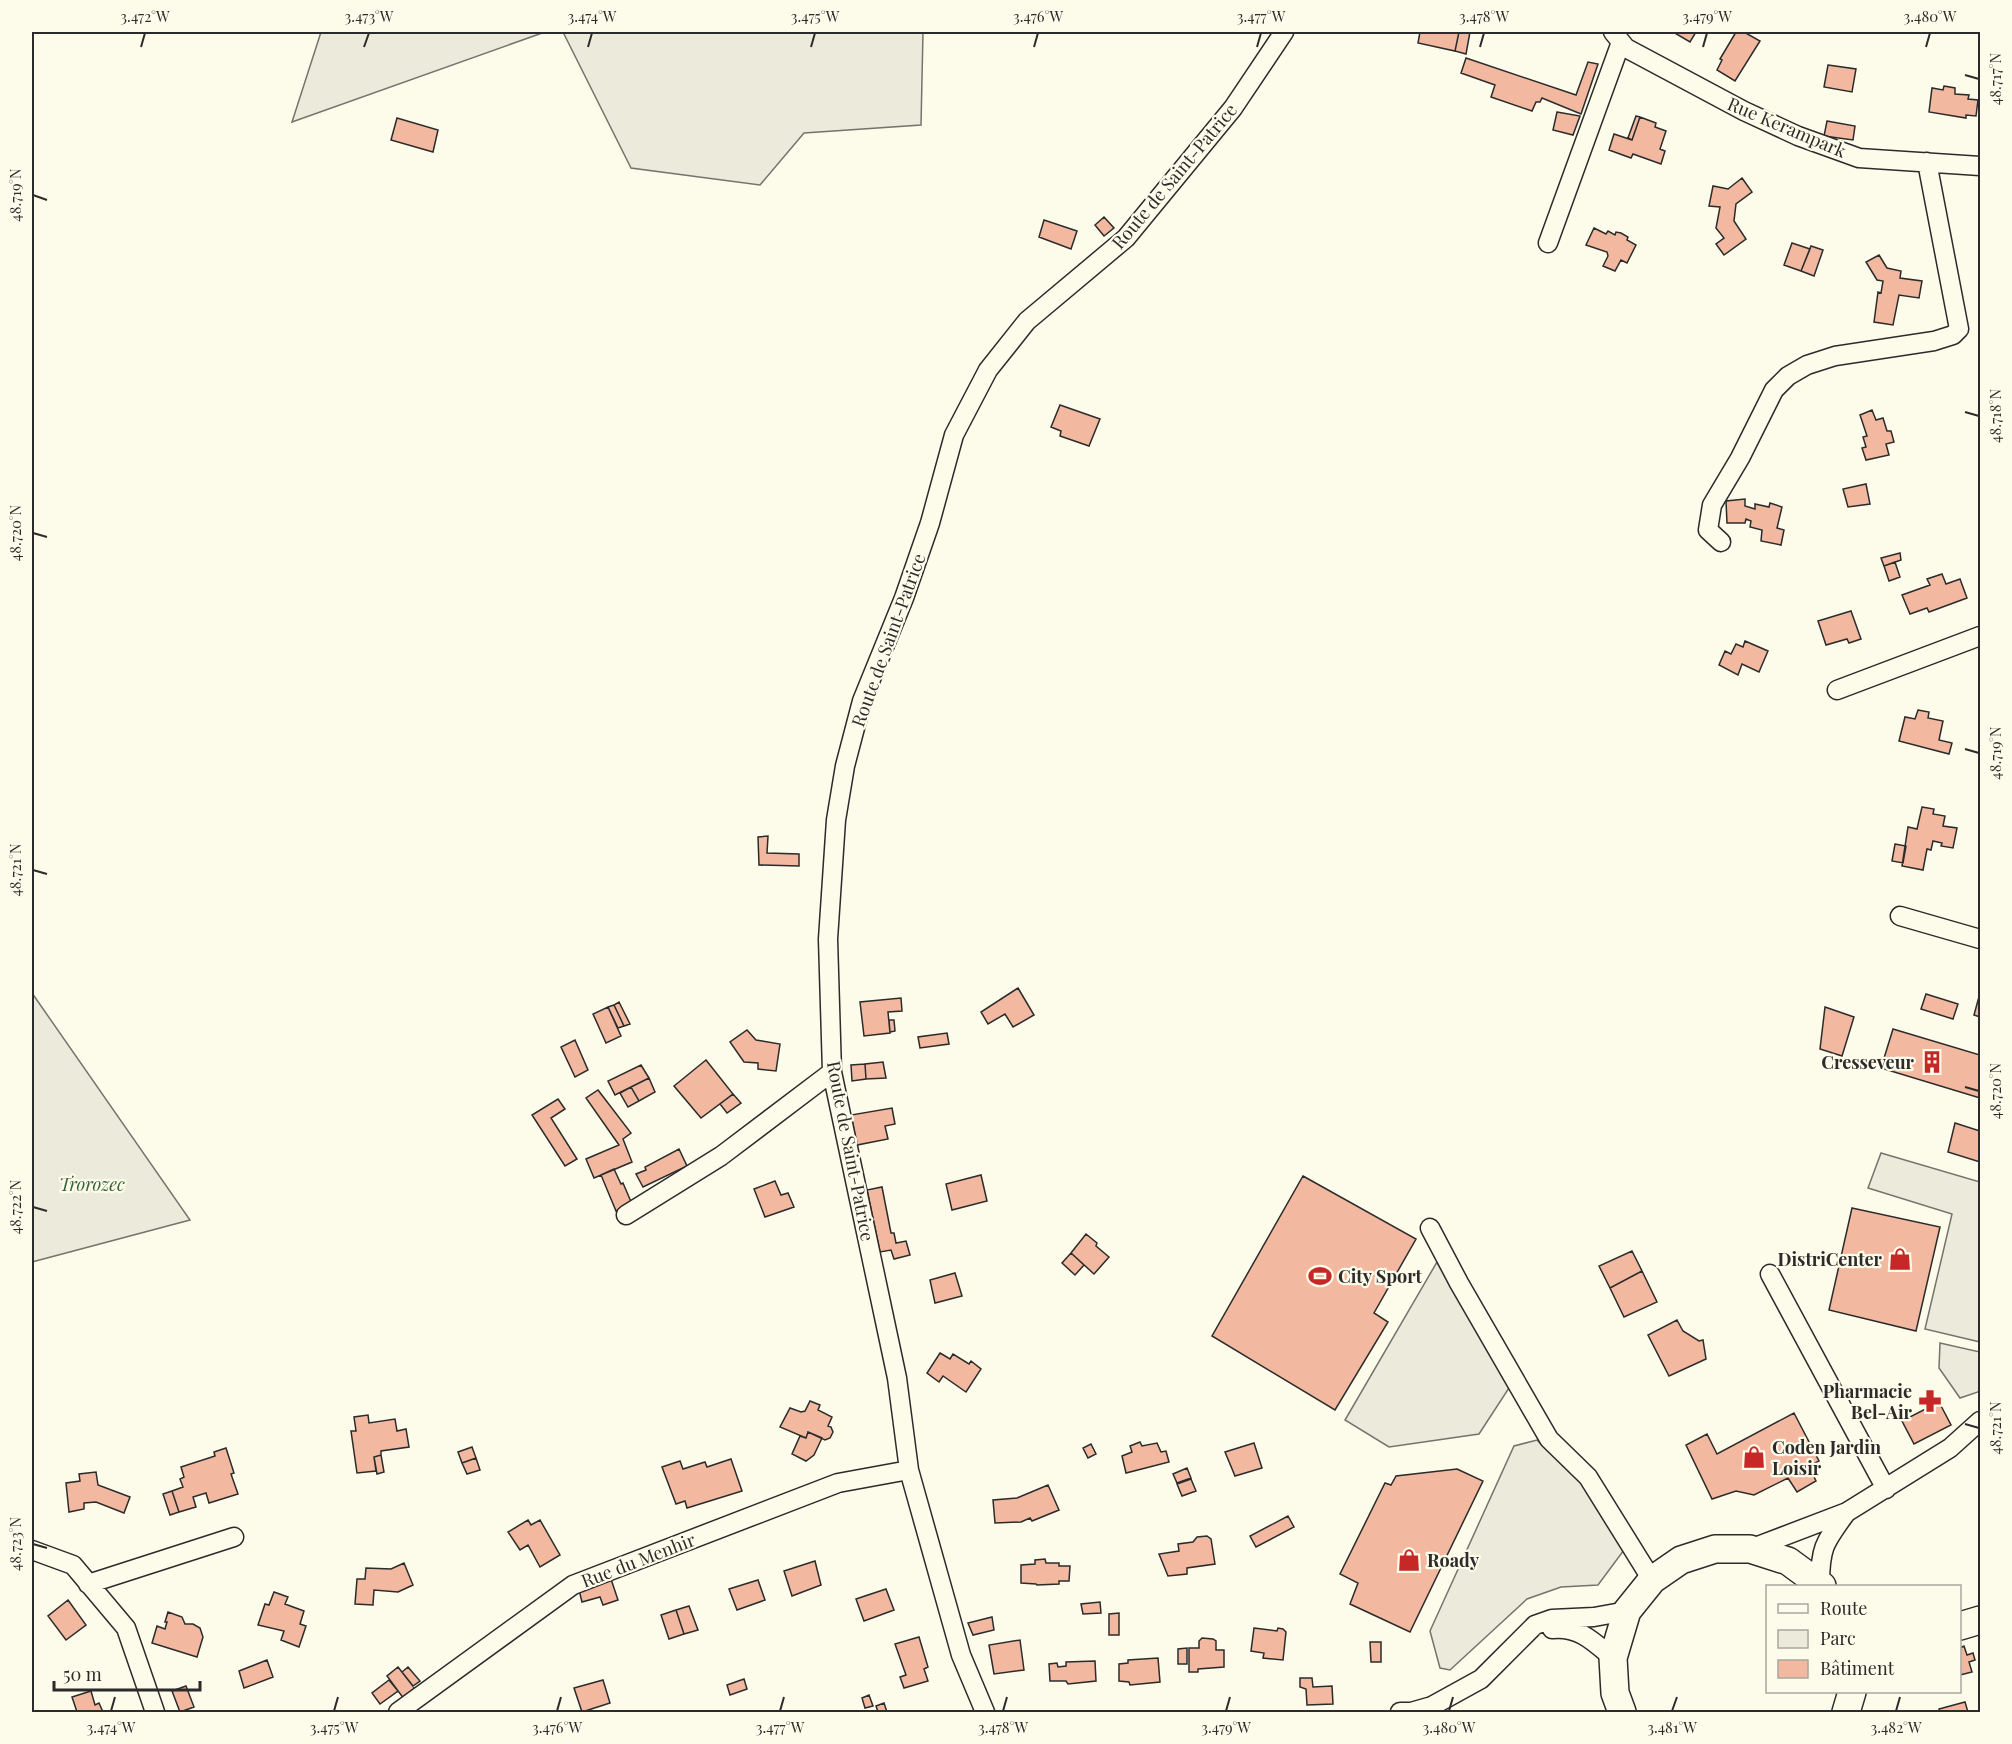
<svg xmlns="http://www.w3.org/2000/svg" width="2012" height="1744" font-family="'Playfair Display',serif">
  <rect width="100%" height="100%" fill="#fdfbea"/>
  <path fill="#ecebdb" stroke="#74746e" stroke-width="1.5" d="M321 32H545L292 122Z
    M563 32H923L921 125 804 133 760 185 631 168Z
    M32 993 190 1220 32 1262Z"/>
  <path fill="#eceadb" stroke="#74746e" stroke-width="1.5" d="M1881 1153 1980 1182V1342L1925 1329 1952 1214 1868 1188Z
    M1437 1262 1509 1388 1479 1434 1389 1447 1345 1420Z
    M1940 1343 1980 1352V1388L1978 1392 1960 1398 1939 1368Z
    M1537 1440 1595 1497 1624 1550 1598 1585 1561 1587 1527 1599 1450 1670 1440 1668 1430 1631 1514 1446Z"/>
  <path fill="#f2b8a0" stroke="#2b2b2b" stroke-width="1.5" d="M1420 32H1459L1455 51 1418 43Z
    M1459 32H1470L1466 54 1455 51Z
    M1673 32H1696L1690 42Z
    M1736 32H1744L1760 41 1735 81 1717 70 1722 60 1720 59Z
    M1466 58 1576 95 1588 62 1598 64 1581 114 1542 98 1540 102H1536L1532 111 1491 97 1495 85 1461 73Z
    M1828 65 1856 69 1852 92 1824 87Z
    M1944 86 1955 88V94L1969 95 1968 99 1978 100 1976 116 1966 115V118L1929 112 1932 88 1943 90Z
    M1557 112 1580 116 1573 135 1553 130Z
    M1636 116 1640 117 1632 140 1628 138Z
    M1640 117 1656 123 1655 127 1666 131 1660 149 1665 151 1661 164 1633 154 1631 158 1609 150 1614 134 1632 140Z
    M397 118 438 130 433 152 391 140Z
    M1827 121 1855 126 1853 140 1824 136Z
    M1742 178 1752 192 1736 204 1734 221 1746 239 1724 255 1716 244 1724 238 1716 228 1720 207 1709 206 1713 186 1728 189Z
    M1104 217 1114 228 1104 236 1095 225Z
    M1044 220 1077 231 1071 249 1039 237Z
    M1594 228 1606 234 1608 231 1615 235 1616 232 1621 233 1628 237 1627 240 1636 245 1627 263 1621 260 1615 271 1603 266 1608 256 1607 252 1586 245Z
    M1792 243 1810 249 1801 271 1784 265Z
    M1811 246 1823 250 1814 276 1801 271Z
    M1879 255 1887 268 1901 271 1900 278 1922 281 1919 298 1899 295 1893 325 1874 322 1878 292 1881 293 1883 281 1877 280 1866 262Z
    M1060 405 1100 419 1089 446 1060 436 1061 431 1051 427Z
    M1872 410 1876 420 1883 418 1887 431H1891L1894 442 1886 444 1889 455 1866 460 1862 448 1866 447 1863 437 1867 436 1860 415Z
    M1866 484 1870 504 1848 507 1843 489Z
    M1745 499V506L1755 509V504L1769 507 1770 503 1782 507 1777 528 1784 530 1781 545 1761 541 1762 530 1750 527 1751 521 1746 519 1745 523H1727L1726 501Z
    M1900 553 1901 560 1884 566 1881 558Z
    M1895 562 1900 577 1889 581 1884 566Z
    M1942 574 1946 584 1960 579 1967 598 1929 612 1927 608 1910 614 1902 595 1930 585 1927 579Z
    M1851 611 1861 639 1849 643 1847 639 1826 645 1818 621Z
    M1745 641 1768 651 1759 672 1742 664 1738 675 1719 665 1725 651 1731 654 1736 644 1743 647Z
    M1918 710 1929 712 1928 718 1943 721 1939 740 1952 743 1949 754 1899 741 1905 717 1915 719Z
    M1922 807 1934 809 1933 814 1945 816 1943 826 1957 828 1953 848 1941 846 1942 843 1933 841 1931 850 1927 849 1923 870 1902 866 1908 827 1917 829Z
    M768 836 767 853 799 854V866L759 865 758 837Z
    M1895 844 1906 846 1903 863 1892 861Z
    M1018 988 1034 1015 1013 1027 1005 1014 988 1024 981 1012Z
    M1980 993V1017L1974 1015Z
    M1926 994 1958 1004 1953 1019 1921 1009Z
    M901 998 902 1011 888 1012 890 1033 864 1036 860 1002Z
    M619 1002 630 1024 624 1026 614 1005Z
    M614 1005 624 1026 618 1028 608 1007Z
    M608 1007 621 1036 606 1043 593 1014Z
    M1825 1007 1854 1017 1842 1056 1820 1049Z
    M889 1020H894L895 1031 890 1032Z
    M1893 1029 1980 1055V1098L1881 1068Z
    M747 1030 756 1040 780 1044 776 1071 758 1069V1063L744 1062 730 1042Z
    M947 1033 949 1044 920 1048 918 1037Z
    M575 1040 588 1070 575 1077 561 1047Z
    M706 1060 733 1094 701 1118 674 1086Z
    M883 1062 886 1078 866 1079 865 1064Z
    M865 1064 866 1079 852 1081 851 1065Z
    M641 1065 649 1078 615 1095 608 1081Z
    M649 1078 655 1092 639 1101 631 1087Z
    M631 1087 639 1101 628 1107 620 1093Z
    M598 1090 631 1133 623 1139 632 1162 594 1178 586 1159 619 1145 586 1098Z
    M733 1094 741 1103 727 1113 720 1104Z
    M558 1099 565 1109 551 1118 577 1159 565 1166 532 1115Z
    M892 1108 895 1124 885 1126 888 1139 857 1145 851 1115Z
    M1955 1123 1980 1131V1162L1948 1152Z
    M679 1149 687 1166 643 1187 636 1174 646 1170 645 1167Z
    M614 1169 621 1184 623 1183 632 1204 616 1211 601 1175Z
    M981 1175 987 1201 952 1210 946 1184Z
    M1303 1176 1416 1239 1374 1313 1388 1322 1335 1410 1212 1336Z
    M775 1181 781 1195 788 1193 794 1207 765 1217 754 1189Z
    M882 1187 891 1233H894L896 1243 906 1241 910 1255 894 1259 891 1250 880 1252 867 1190Z
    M1852 1208 1940 1227 1916 1331 1829 1310Z
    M1086 1234 1097 1243 1096 1246 1109 1257 1094 1274 1071 1253Z
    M1632 1251 1642 1271 1610 1288 1599 1266Z
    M1071 1253 1084 1265 1075 1275 1062 1263Z
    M1642 1271 1657 1302 1624 1317 1610 1288Z
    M955 1273 962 1296 935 1303 930 1280Z
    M1677 1320 1683 1331 1699 1341 1703 1340 1706 1359 1669 1376 1648 1335Z
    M940 1353 950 1359 953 1354 969 1364 971 1361 981 1369 966 1392 943 1376 939 1382 927 1373Z
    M810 1401 820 1405 818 1410 832 1417 828 1426 831 1427 833 1432 830 1438 825 1440 808 1432 806 1438 780 1427 790 1408 801 1412 805 1411Z
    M1939 1402 1951 1425 1914 1444 1902 1421Z
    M1794 1413 1819 1461 1809 1466 1816 1481 1797 1492 1788 1478 1754 1495 1736 1491 1712 1499 1686 1445 1707 1434 1717 1454Z
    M368 1415 369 1423 395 1419 397 1431 406 1429 409 1447 381 1451V1455L374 1457 376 1471 357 1473 351 1431H356L354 1417Z
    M808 1432 822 1438 814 1455 806 1461 792 1454 800 1436 806 1438Z
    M1140 1442 1142 1446 1157 1443 1161 1452 1166 1451 1169 1462 1126 1473 1122 1456 1132 1452 1130 1446Z
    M1254 1443 1262 1468 1235 1476 1225 1452Z
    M1091 1444 1096 1454 1088 1458 1083 1448Z
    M472 1447 476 1458 462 1463 458 1452Z
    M226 1448 234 1473 231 1474 238 1494 209 1503 206 1493 193 1497 196 1507 179 1512 172 1491 183 1487 180 1479 184 1477 181 1467 215 1456 214 1452Z
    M381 1455 384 1472 377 1474 374 1457Z
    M476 1458 480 1470 467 1474 462 1463Z
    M731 1459 742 1491 687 1508 685 1501 676 1504 662 1467 680 1461 683 1469 705 1462 707 1467Z
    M1187 1468 1191 1478 1177 1483 1173 1474Z
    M1457 1469 1483 1481 1410 1632 1350 1604 1358 1583 1340 1574 1385 1483 1391 1485 1396 1476Z
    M96 1472 98 1485 130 1497 124 1513 96 1502 84 1503V1509L69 1512 66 1483 80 1481 79 1474Z
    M1191 1479 1196 1491 1182 1496 1177 1484Z
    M1048 1485 1059 1510 1032 1521 1030 1518 1021 1522 995 1523 993 1500 1017 1498Z
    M172 1491 179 1512 170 1515 163 1494Z
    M1288 1516 1294 1527 1256 1547 1250 1536Z
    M528 1520 531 1525 540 1520 560 1555 540 1567 528 1545 520 1550 508 1532Z
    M1207 1536 1211 1539 1215 1564 1187 1568V1574L1168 1576 1159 1554 1179 1551 1178 1544 1193 1542 1197 1537Z
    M1045 1559 1046 1563H1059V1566H1070L1069 1581H1059V1584L1037 1585 1036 1584 1021 1583V1565L1035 1564V1560Z
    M815 1561 821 1585 792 1596 784 1571Z
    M404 1563 413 1585 398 1592 374 1590 373 1605 355 1604 357 1579H365L366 1568 391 1569Z
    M611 1579 618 1600 603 1605 600 1597 582 1602 579 1590Z
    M758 1580 765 1600 737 1610 729 1589Z
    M886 1589 894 1610 864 1621 856 1599Z
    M274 1592 288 1597 285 1604 304 1611 300 1624 306 1626 299 1647 281 1640 284 1631 258 1625 265 1604 269 1605Z
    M68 1600 86 1625 66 1640 48 1616Z
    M1100 1602 1101 1613 1083 1614 1081 1604Z
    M689 1606 698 1630 684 1634 676 1610Z
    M676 1610 684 1634 669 1639 661 1615Z
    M168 1612 182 1617 185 1624H193L200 1628 203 1637 197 1657 152 1643 157 1626 165 1629 167 1622H165Z
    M1119 1613V1635H1109V1614Z
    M992 1617 994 1630 973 1635 968 1623Z
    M1254 1628 1277 1631 1278 1628 1283 1629 1286 1632 1283 1660 1263 1658 1264 1653 1251 1651Z
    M919 1637 928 1667 924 1669 928 1681 904 1688 900 1677 906 1675 895 1644Z
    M1202 1638 1213 1639 1216 1641V1650H1224V1667L1198 1669V1672H1189V1648H1199V1641Z
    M1020 1640 1024 1670 994 1674 989 1645Z
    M1370 1642H1381V1662H1371Z
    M1964 1646 1967 1655 1973 1653 1975 1660 1969 1662 1972 1672 1960 1675V1648Z
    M1187 1648V1664H1178V1649Z
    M1158 1658 1160 1682 1130 1685 1129 1682 1119 1681V1664L1128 1663V1660Z
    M267 1660 273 1677 244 1688 239 1671Z
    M1095 1661 1096 1681 1068 1684 1066 1681H1050L1049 1664 1057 1663 1058 1667 1066 1666V1662Z
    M398 1667 416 1690 404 1699 387 1676Z
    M408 1667 420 1681 413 1686 402 1672Z
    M1300 1678H1312L1313 1687 1332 1686 1333 1704 1307 1705 1306 1689 1300 1687Z
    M744 1679 747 1689 730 1695 727 1685Z
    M389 1680 398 1691 380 1704 372 1693Z
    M603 1680 610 1703 582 1712 574 1688Z
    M186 1686 194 1707 180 1712 172 1691Z
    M91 1691 95 1705 99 1703 103 1712H77L72 1697Z
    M869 1695 873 1706 865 1708 862 1698Z
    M1965 1702 1968 1712H1940L1939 1709Z
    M884 1703 887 1712H878L876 1706Z"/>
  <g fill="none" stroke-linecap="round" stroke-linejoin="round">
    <g stroke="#2b2b2b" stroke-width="21">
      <path id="minor" d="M1613 32 1626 48 1744 111 1798 136 1859 158 1980 166
        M1548 243 1621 42
        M1721 542 1708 530 1712 505 1740 458 1774 390 1788 376 1807 365 1835 356 1934 341 1953 335 1959 329 1927 162
        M1837 690 1980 636
        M1900 916 1980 939
        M626 1215 721 1156 832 1072
        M1430 1228 1459 1283 1549 1439 1588 1477 1652 1580
        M1770 1274 1886 1489
        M1750 1549 1847 1512 1950 1448 1980 1421
        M32 1550 73 1565 126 1628 155 1712
        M88 1584 234 1537
        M1820 1584C1820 1547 1825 1542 1846 1513
        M1552 1629C1579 1626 1594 1642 1613 1658
        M398 1712 573 1585 838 1483 909 1470
        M985 1712 961 1655 909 1470 897 1378 832 1072 828 939 836 820 845 766 862 701 904 598 930 523 954 435 988 370 1027 321 1126 238 1233 108 1284 32
        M1400 1712H1411L1432 1706 1481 1679 1535 1625 1552 1619 1594 1617 1627 1611"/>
    </g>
    <g stroke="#2b2b2b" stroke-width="30">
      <path id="primary" d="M1960 1626 1980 1620
        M1622 1712 1615 1693 1613 1658 1627 1611 1652 1580 1681 1560 1715 1549H1750L1788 1561 1822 1586
        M1846 1712 1852 1692"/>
    </g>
    <use href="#minor" stroke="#fdfbea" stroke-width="18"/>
    <use href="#primary" stroke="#fdfbea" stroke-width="27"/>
  </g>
  <path fill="none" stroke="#2b2b2b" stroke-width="2" d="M141 47 145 33M364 47 369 33M588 47 592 33M811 47 815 33M1034 47 1038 33M1257 47 1261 33M1480 47 1484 33M1703 47 1707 33M1926 47 1930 33M1965 75 1979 79M33 195 47 200M1965 412 1979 416M33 533 47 537M1965 749 1979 753M33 870 47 874M1965 1087 1979 1091M33 1207 47 1211M1965 1424 1979 1428M33 1544 47 1548M111 1711 115 1697M334 1711 338 1697M557 1711 561 1697M780 1711 784 1697M1003 1711 1007 1697M1226 1711 1230 1697M1449 1711 1453 1697M1672 1711 1677 1697M1896 1711 1900 1697"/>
  <defs>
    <g id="building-bare" transform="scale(1.8)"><path d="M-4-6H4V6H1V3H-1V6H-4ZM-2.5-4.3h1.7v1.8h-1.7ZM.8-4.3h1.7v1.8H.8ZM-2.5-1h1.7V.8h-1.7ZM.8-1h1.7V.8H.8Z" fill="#c62828" stroke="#fdfbea" stroke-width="2.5" paint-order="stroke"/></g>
    <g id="shop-bare" transform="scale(1.8)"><path d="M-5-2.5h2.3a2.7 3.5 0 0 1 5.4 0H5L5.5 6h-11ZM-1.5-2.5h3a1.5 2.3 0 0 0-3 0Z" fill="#c62828" stroke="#fdfbea" stroke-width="2.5" paint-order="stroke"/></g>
    <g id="stadium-bare" transform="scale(1.8)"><path d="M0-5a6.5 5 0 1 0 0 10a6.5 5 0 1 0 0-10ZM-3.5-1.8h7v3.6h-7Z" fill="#c62828" stroke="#fdfbea" stroke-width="2.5" paint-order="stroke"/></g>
    <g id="pharmacy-bare" transform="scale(1.8)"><path d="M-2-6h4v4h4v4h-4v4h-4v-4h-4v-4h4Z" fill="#c62828" stroke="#fdfbea" stroke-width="2.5" paint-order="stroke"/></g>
  </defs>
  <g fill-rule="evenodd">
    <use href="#building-bare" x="1932" y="1062"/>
    <use href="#shop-bare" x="1900" y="1259"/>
    <use href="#stadium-bare" x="1320" y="1276"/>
    <use href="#pharmacy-bare" x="1930" y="1401"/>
    <use href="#shop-bare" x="1754" y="1457"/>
    <use href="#shop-bare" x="1409" y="1560"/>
  </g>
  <g text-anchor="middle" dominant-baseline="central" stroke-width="4.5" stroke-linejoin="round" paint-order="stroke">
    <g font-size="18" fill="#2b2b2b" stroke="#fdfbea">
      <text transform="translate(1787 127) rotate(23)">Rue Kerampark</text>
      <text transform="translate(1174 176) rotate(-50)">Route de Saint-Patrice</text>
      <text transform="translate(888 640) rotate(-70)">Route de Saint-Patrice</text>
      <text transform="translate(851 1151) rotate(79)">Route de Saint-Patrice</text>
      <text transform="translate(638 1560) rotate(-21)">Rue du Menhir</text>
    </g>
    <g font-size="18" font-weight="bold" fill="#2b2b2b" stroke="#fdfbea" text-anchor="end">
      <text x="1914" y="1062">Cresseveur</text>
      <text x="1882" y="1259">DistriCenter</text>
      <text x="1338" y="1276" text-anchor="start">City Sport</text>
      <text x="1912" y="1391">Pharmacie<tspan x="1912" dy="21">Bel-Air</tspan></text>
      <text x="1772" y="1447" text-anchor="start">Coden Jardin<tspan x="1772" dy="21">Loisir</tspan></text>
      <text x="1427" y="1560" text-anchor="start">Roady</text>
    </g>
    <g font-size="18" font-style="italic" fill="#34623c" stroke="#fdfbea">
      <text x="92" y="1184">Trorozec</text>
    </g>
  </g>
  <rect width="2012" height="1744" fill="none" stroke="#fdfbea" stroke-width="66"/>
  <rect x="1766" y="1585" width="195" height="108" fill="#fdfbea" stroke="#a9a89e" stroke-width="1.5"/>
  <rect x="1778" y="1604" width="30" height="9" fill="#fdfbea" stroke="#a9a89e" stroke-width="1.5"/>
  <text x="1820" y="1615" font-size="18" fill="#2b2b2b">Route</text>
  <rect x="1778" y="1630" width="30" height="18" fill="#ecebdb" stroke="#a9a89e" stroke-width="1.5"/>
  <text x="1820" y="1645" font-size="18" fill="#2b2b2b">Parc</text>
  <rect x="1778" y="1660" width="30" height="18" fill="#f2b8a0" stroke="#a9a89e" stroke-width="1.5"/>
  <text x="1820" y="1675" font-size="18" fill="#2b2b2b">Bâtiment</text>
  <path d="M54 1681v9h146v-9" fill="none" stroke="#2b2b2b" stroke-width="3"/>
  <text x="63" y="1681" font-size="18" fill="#2b2b2b" stroke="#fdfbea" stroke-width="4.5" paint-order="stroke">50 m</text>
  <rect x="33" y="33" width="1946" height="1678" fill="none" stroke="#2b2b2b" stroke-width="2"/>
  <g font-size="15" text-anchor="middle" fill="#2b2b2b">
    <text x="145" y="22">3.472°W</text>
    <text x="369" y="22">3.473°W</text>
    <text x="592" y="22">3.474°W</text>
    <text x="815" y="22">3.475°W</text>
    <text x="1038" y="22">3.476°W</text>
    <text x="1261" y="22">3.477°W</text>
    <text x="1484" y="22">3.478°W</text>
    <text x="1707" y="22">3.479°W</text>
    <text x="1930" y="22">3.480°W</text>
    <text transform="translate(1996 79) rotate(-90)" y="5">48.717°N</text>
    <text transform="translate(16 195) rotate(-90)" y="5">48.719°N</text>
    <text transform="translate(1996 416) rotate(-90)" y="5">48.718°N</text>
    <text transform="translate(16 533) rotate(-90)" y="5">48.720°N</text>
    <text transform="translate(1996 753) rotate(-90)" y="5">48.719°N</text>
    <text transform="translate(16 870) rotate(-90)" y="5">48.721°N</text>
    <text transform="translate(1996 1091) rotate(-90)" y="5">48.720°N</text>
    <text transform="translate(16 1207) rotate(-90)" y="5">48.722°N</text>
    <text transform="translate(1996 1428) rotate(-90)" y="5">48.721°N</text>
    <text transform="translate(16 1544) rotate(-90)" y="5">48.723°N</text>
    <text x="111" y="1733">3.474°W</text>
    <text x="334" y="1733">3.475°W</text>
    <text x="557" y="1733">3.476°W</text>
    <text x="780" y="1733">3.477°W</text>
    <text x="1003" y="1733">3.478°W</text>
    <text x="1226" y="1733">3.479°W</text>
    <text x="1449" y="1733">3.480°W</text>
    <text x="1672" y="1733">3.481°W</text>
    <text x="1896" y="1733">3.482°W</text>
  </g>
</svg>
